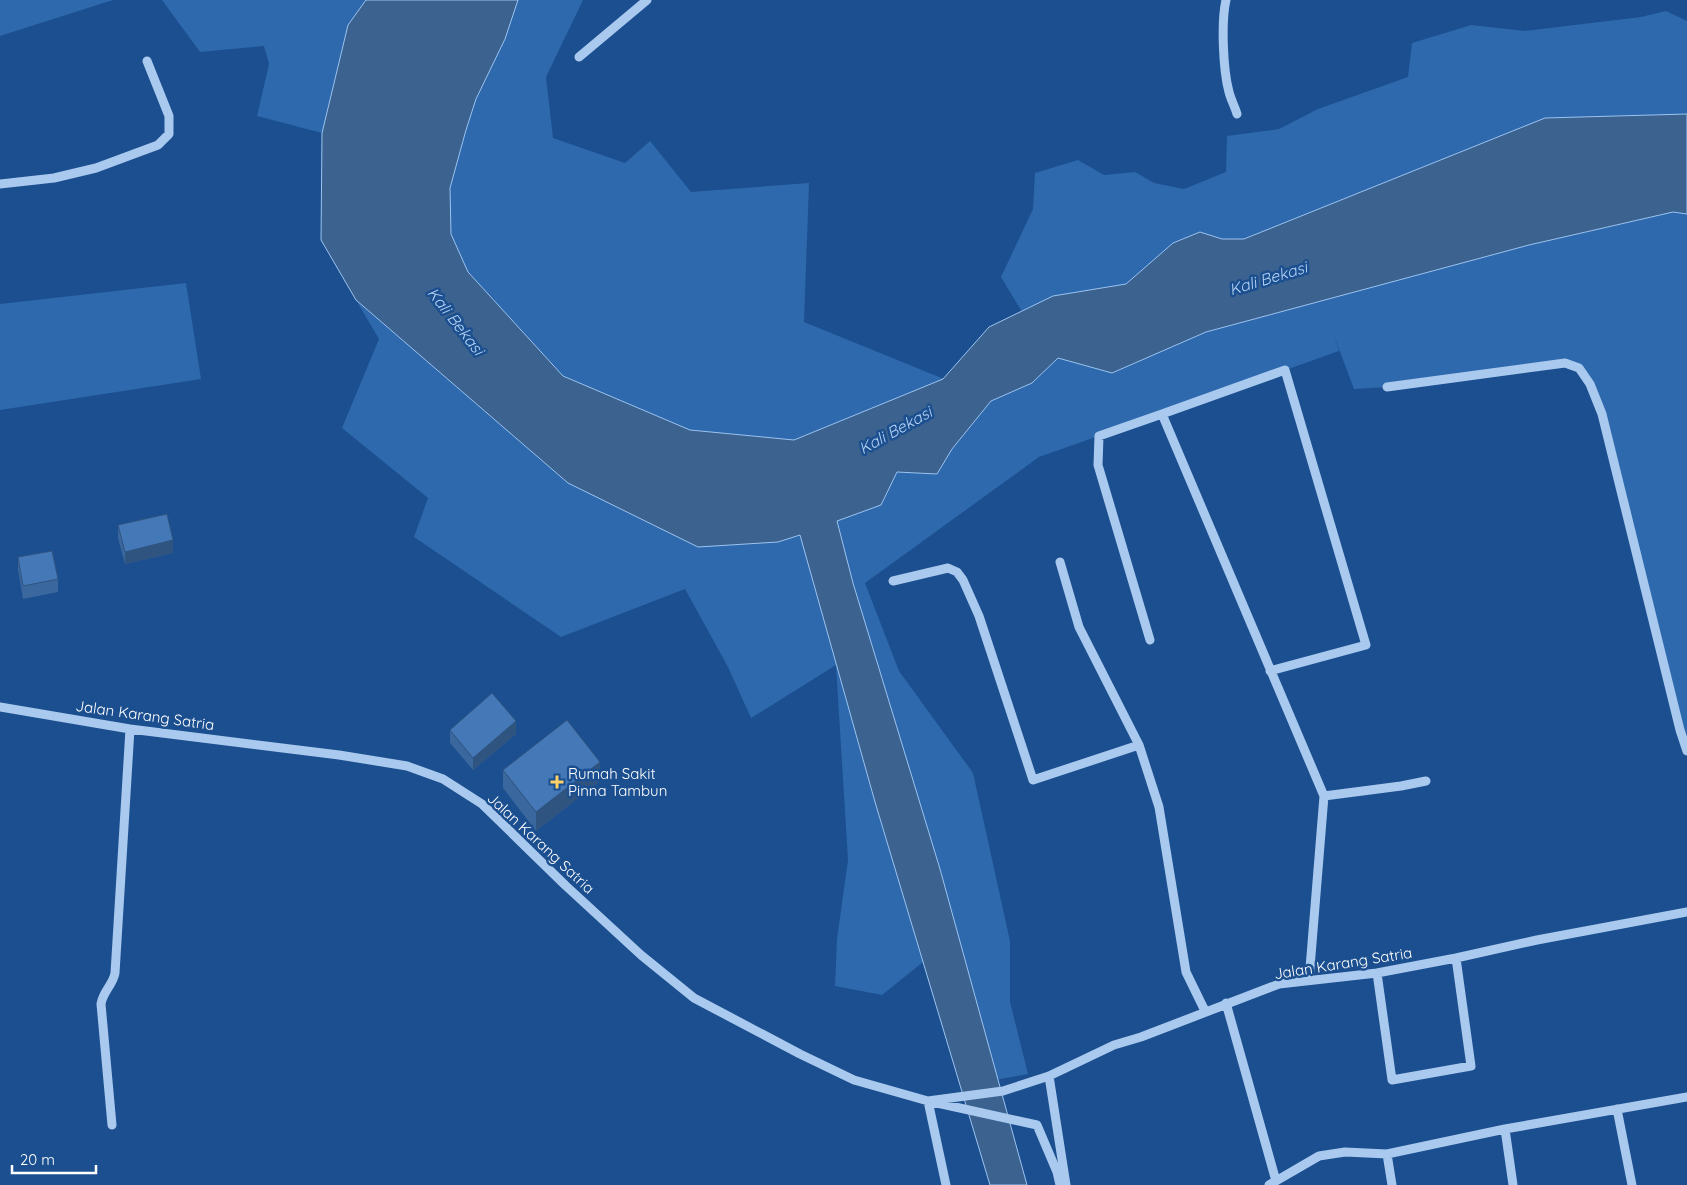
<svg xmlns="http://www.w3.org/2000/svg" width="1687" height="1185" font-family="Quicksand,sans-serif">
  <rect width="100%" height="100%" fill="#1b4f8f"/>
  <path fill="#2e69ad" d="M0 0H113L0 36Z
    M162 0H366L348 25 322 133 257 116 269 64 264 46 200 52Z
    M518 0H583L546 77 553 138 625 163 650 141 691 192 809 183 804 322 944 379 794 440 690 430 563 376 468 272 451 234 450 188 466 130 476 99 505 39Z
    M1666 11 1687 21V114L1545 118 1244 239H1222L1200 232 1173 243 1126 284 1053 296 1022 312 1001 277 1033 209 1035 173 1078 160 1104 175 1135 172 1154 183 1184 189 1226 172 1227 136 1279 129 1318 109 1408 77 1412 43 1471 25 1525 31 1641 17Z
    M1673 212 1687 214V751L1602 414 1579 368 1565 363 1387 387 1354 389 1334 336 1339 351 1039 457 865 583 899 671 973 773 1010 941V1002L1028 1074 990 1081H959L923 962 882 995 835 986 837 939 848 860 836 665 751 718 728 667 685 589 561 637 414 537 428 498 342 428 379 339 356 300 568 483 881 505 897 472 937 474 952 449 991 401 1032 383 1058 358 1112 373 1206 332 1529 245Z
    M186 283 201 379 0 410V304Z"/>
  <path fill="#3c6290" stroke="#9cc4f0" d="M366 0H518L505 39 476 99 466 130 450 188 451 234 468 272 563 376 690 430 794 440 943 379 989 327 1053 296 1126 284 1173 243 1200 232 1222 239H1244L1545 118 1687 114V214L1673 212 1529 245 1206 332 1112 373 1058 358 1032 383 991 401 952 449 937 474 897 472 881 505 837 521 853 583 940 869 1027 1185H990L875 802 800 535 778 542 698 547 568 483 356 300 321 240 322 133 348 25Z"/>
  <g fill="none" stroke-linecap="round" stroke-linejoin="round">
    <path stroke="#a9c9ee" stroke-width="9" d="M1226 0C1221 22 1223 70 1229 92 1231 100 1235 107 1237 114
      M579 57 647 0
      M0 184 54 178 96 168 158 145 169 134V116L147 61
      M1387 387 1565 363 1579 368 1590 384 1602 414 1680 730 1687 751
      M1060 562 1079 627 1139 745 1159 807 1186 972 1205 1011
      M893 581 948 568 957 572 963 580 979 616 1033 780 1139 745
      M1150 640 1098 465 1099 436 1162 414
      M1270 671 1366 645 1285 370 1162 414 1324 796 1309 980
      M0 707 130 729 339 755 407 766 443 779 482 804 565 885 641 955 694 998 800 1054 854 1080 928 1101 1003 1091 1049 1076 1114 1045 1141 1037 1279 984 1377 973 1456 958 1537 940 1687 912
      M1324 796 1401 786 1426 781
      M1377 973 1392 1080 1471 1066 1456 958
      M1226 1003 1276 1181
      M1049 1076 1066 1185
      M1617 1109 1632 1185
      M112 1125 101 1004C103 991 113 985 115 973L130 729
      M1505 1129 1513 1185
      M1387 1154 1392 1185
      M946 1185 928 1101 1037 1125 1057 1172 1060 1185
      M1269 1185 1319 1156 1345 1152 1387 1154 1505 1129 1687 1097"/>
  </g>
  <path fill="#3a679d" d="M118 525 173 553 125 564 118 538Z
    M18 557 58 579V592L23 599 18 570Z
    M450 730 516 734 473 770 450 743Z
    M503 770 600 781 536 831 503 788Z"/>
  <path fill="#305480" d="M173 540V553L125 564V552Z
    M516 721V734L473 770V758Z
    M600 762V781L536 831V812Z"/>
  <path fill="#4478b7" stroke="#305480" d="M167 514 173 540 125 552 118 525Z
    M52 551 58 579 23 586 18 557Z
    M492 693 516 721 473 758 450 730Z
    M567 720 600 762 536 812 503 770Z"/>
  <path fill="#ffd166" stroke="#1b4f8f" stroke-width="2" d="M554.5 774.5h5v5h5v5h-5v5h-5v-5h-5v-5h5z"/>
  <g text-anchor="middle" dominant-baseline="central" stroke-width="5" stroke-linejoin="round" paint-order="stroke">
    <g font-size="15" fill="#fff" stroke="#1b4f8f">
      <text transform="translate(145 715) rotate(8)">Jalan Karang Satria</text>
      <text transform="translate(541 843) rotate(43)">Jalan Karang Satria</text>
      <text transform="translate(1343 963) rotate(-9)">Jalan Karang Satria</text>
    </g>
    <g font-size="15" fill="#fff" stroke="#1b4f8f" text-anchor="start">
      <text x="568" y="773">Rumah Sakit<tspan x="568" dy="17">Pinna Tambun</tspan></text>
    </g>
    <g font-size="16" font-style="italic" fill="#b5d3f5" stroke="#1b4f8f">
      <text transform="translate(1268 278) rotate(-17)">Kali Bekasi</text>
      <text transform="translate(456 321) rotate(52)">Kali Bekasi</text>
      <text transform="translate(895 430) rotate(-29)">Kali Bekasi</text>
    </g>
  </g>
  <path d="M12 1165v8h84v-8" fill="none" stroke="#ffffff" stroke-width="2.5"/>
  <text x="20" y="1165" font-size="15" fill="#ffffff" stroke="#1b4f8f" stroke-width="4" paint-order="stroke">20 m</text>
</svg>
